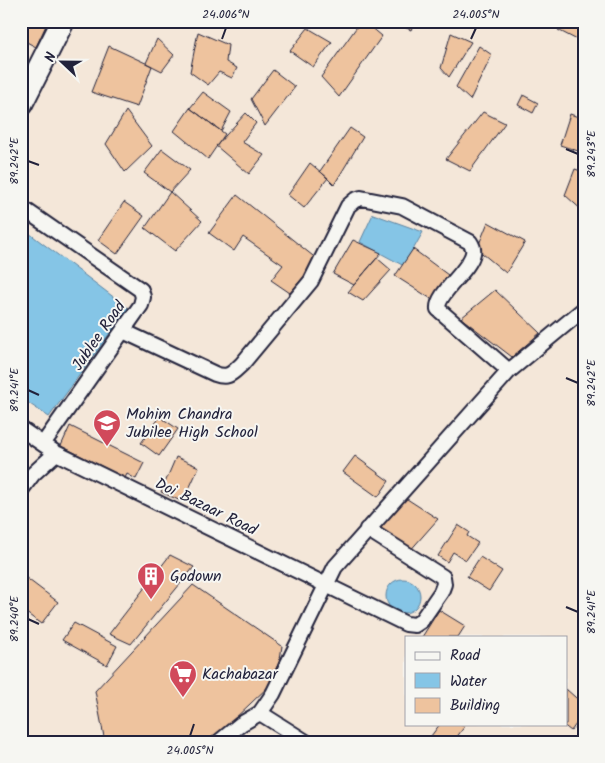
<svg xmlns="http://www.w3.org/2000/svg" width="605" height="763" font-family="Kalam,sans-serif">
  <rect width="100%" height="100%" fill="#f6f6f2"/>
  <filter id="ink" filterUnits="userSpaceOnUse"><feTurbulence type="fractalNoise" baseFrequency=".02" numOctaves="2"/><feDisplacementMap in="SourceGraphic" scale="10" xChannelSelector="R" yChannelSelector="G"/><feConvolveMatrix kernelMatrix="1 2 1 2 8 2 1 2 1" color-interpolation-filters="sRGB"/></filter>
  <g filter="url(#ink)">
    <path fill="#f4e7d9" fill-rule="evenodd" d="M21 21H584V742H21ZM406 637H566V724H406Z"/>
    <path fill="#85c5e6" stroke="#5d84a2" d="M373 214 423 232 404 266 360 242Z
      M21 227 128 308 49 417 21 398Z
      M386 596a17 17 0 1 1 34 0a17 17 0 1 1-34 0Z"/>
    <path fill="#eec39e" stroke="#22223b" d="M21 21H48L36 47 21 39Z
      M361 21H364L382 36 339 97 321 77Z
      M390 21H415L411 30Z
      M563 21H584L583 43 558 30Z
      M308 28 332 42 313 67 290 51Z
      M198 32 228 45 226 62 237 68 232 78 219 72 208 85 190 72Z
      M451 33 471 42 449 77 441 68Z
      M157 39 174 55 162 71 146 63Z
      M109 46 152 66 137 107 91 92Z
      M479 46 492 55 470 100 456 87Z
      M273 70 295 87 265 126 251 99Z
      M203 92 231 112 221 131 190 108Z
      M523 95 538 103 533 113 518 105Z
      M190 108 225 134 208 159 174 131Z
      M126 111 152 146 125 172 106 144Z
      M483 112 505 123 470 171 446 159Z
      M246 113 256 123 242 142 264 155 249 174 216 146Z
      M570 114 584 119V153L560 145Z
      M350 128 363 137 334 185 320 171Z
      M162 149 190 170 170 192 144 173Z
      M310 163 328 178 304 208 288 195Z
      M575 169 584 172V212L565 195Z
      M170 192 202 221 175 251 145 228Z
      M237 195 318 260 290 293 271 280 283 265 243 237 234 251 209 233Z
      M124 202 144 216 117 254 98 240Z
      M488 222 525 242 506 273 477 249Z
      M353 240 381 253 354 285 333 274Z
      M413 249 448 275 433 300 395 276Z
      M377 258 391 270 363 301 348 292Z
      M495 290 540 333 512 357 461 318Z
      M160 417 178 429 159 456 141 443Z
      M70 426 144 463 136 479 127 474 123 482 111 476 113 472 61 446Z
      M355 456 389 481 378 497 343 472Z
      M176 457 199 467 183 502 161 492Z
      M404 497 438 519 408 553 378 531Z
      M458 525 469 532 467 536 478 543 466 560 453 552 447 562 438 556Z
      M170 555 194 567 131 644 109 634Z
      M480 557 502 571 489 591 467 577Z
      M21 574 58 602 41 624 21 609Z
      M193 585 282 646 280 659 270 685 210 742H105L95 691Z
      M439 610 465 626 458 637H422Z
      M74 623 117 646 107 665 62 640Z
      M566 689 584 705V713L571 731 562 724H566Z
      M440 724H463L465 726 453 742H439L431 736Z
      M584 727V742H580L575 738Z"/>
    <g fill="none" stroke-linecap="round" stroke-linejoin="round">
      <g stroke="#22223b" stroke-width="18">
        <path id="street" d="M21 207 141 290 143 297 141 305 43 444
          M123 331 215 374C229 379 232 373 242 364L311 281 348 206 355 200 361 198 402 206 470 242C472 245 474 249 473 253 470 270 436 294 438 309L509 371
          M21 429 56 453 406 624 415 625 421 621 441 592 444 584 443 577 367 529
          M21 490 33 474 56 453
          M260 713 306 742
          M219 742 241 724 260 713 273 694 335 567 509 371 584 309"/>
      </g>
      <g stroke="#22223b" stroke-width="26">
        <path id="primary" d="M21 104 63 21"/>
      </g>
      <use href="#street" stroke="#f6f6f2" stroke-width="14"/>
      <use href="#primary" stroke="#f6f6f2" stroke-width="22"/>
    </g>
  </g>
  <path fill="none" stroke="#22223b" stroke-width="2" d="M222 39 226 28M471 39 476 28M566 149 578 154M28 161 39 165M566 378 578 383M28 390 39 395M566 607 578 612M28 619 39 624M190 736 194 724"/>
  <defs>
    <g id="school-pin" transform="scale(1.4375)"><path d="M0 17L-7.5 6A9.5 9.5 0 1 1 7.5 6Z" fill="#d1495b" stroke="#f6f6f2"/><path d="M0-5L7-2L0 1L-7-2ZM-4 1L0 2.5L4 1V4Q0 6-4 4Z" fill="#fff"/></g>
    <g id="building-pin" transform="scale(1.4375)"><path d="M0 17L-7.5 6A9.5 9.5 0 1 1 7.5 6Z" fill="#d1495b" stroke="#f6f6f2"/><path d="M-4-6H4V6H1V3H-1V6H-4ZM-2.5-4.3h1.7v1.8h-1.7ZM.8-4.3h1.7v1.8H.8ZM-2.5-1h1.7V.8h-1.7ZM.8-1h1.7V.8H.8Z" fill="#fff"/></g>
    <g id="supermarket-pin" transform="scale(1.4375)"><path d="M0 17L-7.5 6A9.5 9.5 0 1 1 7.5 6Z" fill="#d1495b" stroke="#f6f6f2"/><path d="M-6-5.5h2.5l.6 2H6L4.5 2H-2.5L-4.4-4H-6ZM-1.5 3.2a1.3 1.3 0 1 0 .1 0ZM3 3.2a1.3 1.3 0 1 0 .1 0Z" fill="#fff"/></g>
  </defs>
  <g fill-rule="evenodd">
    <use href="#school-pin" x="107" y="423"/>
    <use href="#building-pin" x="151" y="576"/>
    <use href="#supermarket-pin" x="183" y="674"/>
  </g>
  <g text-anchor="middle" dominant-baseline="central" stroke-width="4" stroke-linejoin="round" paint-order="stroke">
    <g font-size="16" fill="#22223b" stroke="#f6f6f2">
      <text transform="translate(99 336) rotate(-55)">Jublee Road</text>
      <text transform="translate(206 507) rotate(26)">Doi Bazaar Road</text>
    </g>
    <g font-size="16" fill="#22223b" stroke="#f6f6f2" text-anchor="start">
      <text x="126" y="414">Mohim Chandra<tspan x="126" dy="18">Jubilee High School</tspan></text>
      <text x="170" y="576">Godown</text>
      <text x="202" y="674">Kachabazar</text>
    </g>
  </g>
  <rect width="605" height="763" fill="none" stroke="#f6f6f2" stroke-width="55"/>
  <rect x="405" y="636" width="162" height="90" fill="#f6f6f2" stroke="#a1a1a9"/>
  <rect x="415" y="652" width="25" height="8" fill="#f6f6f2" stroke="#a1a1a9"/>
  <text x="450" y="660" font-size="15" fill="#22223b">Road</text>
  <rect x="415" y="673" width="25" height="15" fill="#85c5e6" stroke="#a1a1a9"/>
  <text x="450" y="686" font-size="15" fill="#22223b">Water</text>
  <rect x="415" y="698" width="25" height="15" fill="#eec39e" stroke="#a1a1a9"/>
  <text x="450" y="710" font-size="15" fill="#22223b">Building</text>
  <g transform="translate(62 62) rotate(292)" stroke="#f6f6f2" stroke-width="4" paint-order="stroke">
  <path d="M0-4L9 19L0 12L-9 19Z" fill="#22223b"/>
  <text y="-8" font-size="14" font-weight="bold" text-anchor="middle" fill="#22223b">N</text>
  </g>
  <rect x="28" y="28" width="550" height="708" fill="none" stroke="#22223b" stroke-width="2"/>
  <g font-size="12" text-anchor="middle" fill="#22223b">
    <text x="226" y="18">24.006°N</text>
    <text x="476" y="18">24.005°N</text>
    <text transform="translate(591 154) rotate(-90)" y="4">89.243°E</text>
    <text transform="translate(14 161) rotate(-90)" y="4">89.242°E</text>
    <text transform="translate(591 383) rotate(-90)" y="4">89.242°E</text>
    <text transform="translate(14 390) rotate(-90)" y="4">89.241°E</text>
    <text transform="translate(591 612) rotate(-90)" y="4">89.241°E</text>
    <text transform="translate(14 619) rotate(-90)" y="4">89.240°E</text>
    <text x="190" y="754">24.005°N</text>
  </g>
</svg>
